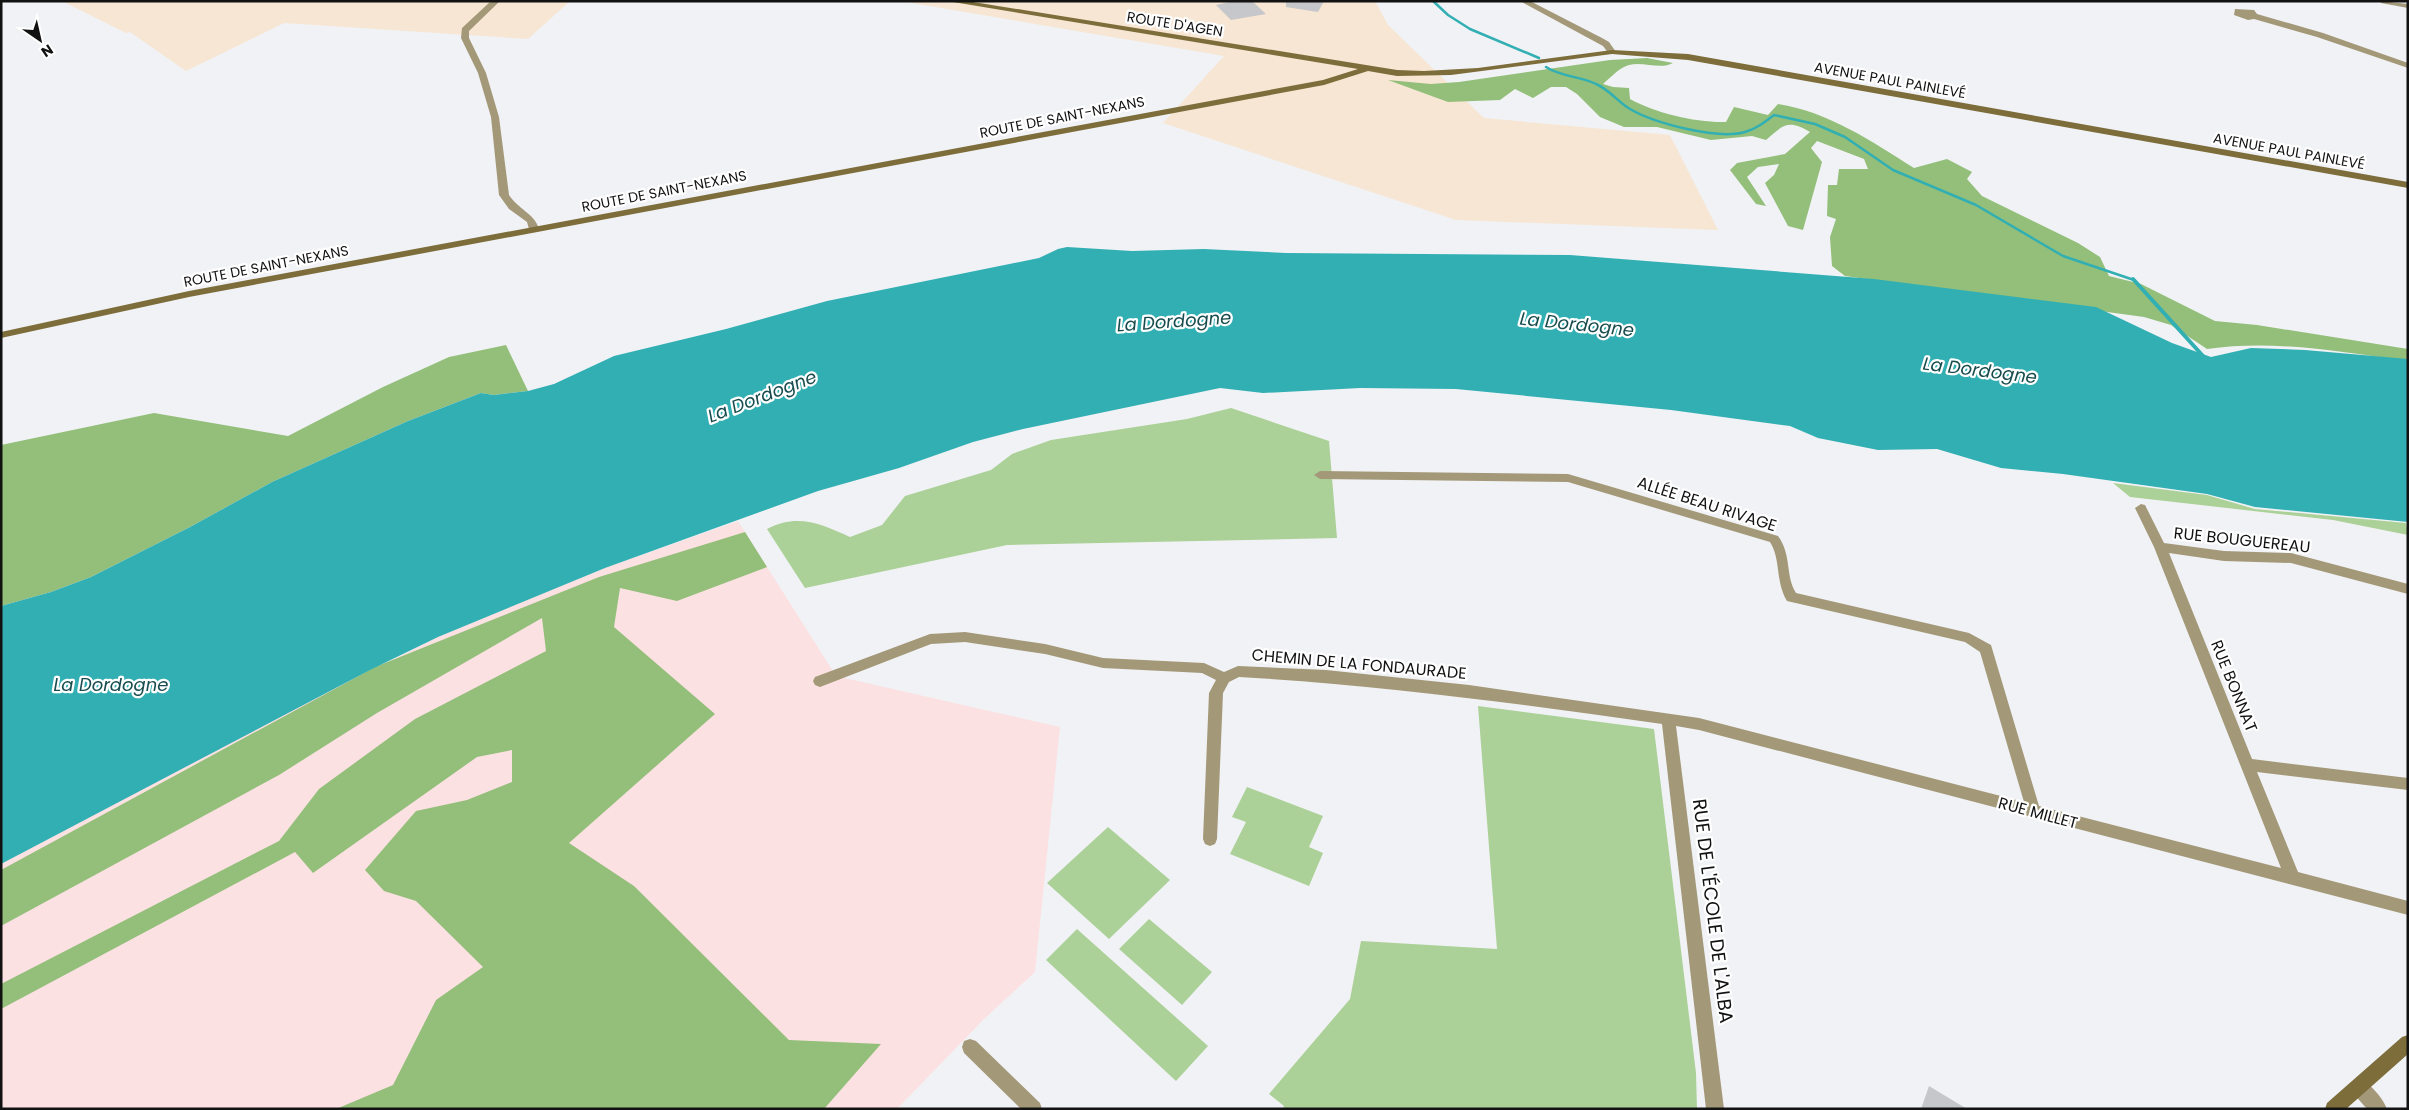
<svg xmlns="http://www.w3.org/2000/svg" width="2409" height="1110" font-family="Poppins,sans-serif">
  <rect width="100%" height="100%" fill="#f1f2f5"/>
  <path fill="#f6e6d3" d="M62 1H570L528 39 284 23 186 71 130 32 126 33Z
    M900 1H1375L1388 25 1484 118 1670 135 1718 230 1456 220 1163 123 1224 56Z"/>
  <path fill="#fce1e2" d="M738 521 836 676 1060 727 1035 972 984 1019 897 1109H1V864L273 720 438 637 605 568Z"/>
  <path fill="#acd198" d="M1231 408 1329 441 1337 538 1007 545 805 588 767 529C798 513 821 524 850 537L882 525 905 496 991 470 1012 454 1051 440 1187 419Z
    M2113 483 2207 495 2255 509 2406 523 2408 535 2333 520 2130 497Z
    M1478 706 1654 729 1696 1073 1697 1109H1283L1284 1106 1269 1094 1350 999 1361 941 1497 949Z
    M1247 787 1323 816 1309 847 1323 853 1309 886 1230 854 1246 822 1232 817Z
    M1108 827 1170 880 1109 939 1047 883Z
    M1149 919 1212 972 1182 1005 1119 949Z
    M1077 929 1208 1046 1176 1081 1046 960Z"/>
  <path fill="#93bf7a" d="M1647 58 1673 63C1660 70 1643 61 1629 65 1620 67 1610 78 1603 84L1613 87 1629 88 1630 99C1655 113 1697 123 1726 122L1734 107 1768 115 1778 104C1829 112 1871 141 1914 168L1947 159 1972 172 1967 179 1982 196 2078 243 2100 257 2109 276 2141 284 2215 321 2257 325 2408 349V361C2341 352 2273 339 2207 349L2171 325 2144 317 1845 276 1832 266 1830 237 1836 219 1827 216 1828 185H1837L1839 169H1868L1864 159 1817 141 1811 148 1822 162 1803 230 1788 226 1765 183 1774 175 1779 164 1758 167 1747 177 1766 206 1756 204 1730 170 1737 163 1785 154 1810 132C1788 119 1783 125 1766 140L1752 136 1711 140 1657 127H1624L1600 117 1577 94 1566 87H1551L1533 98 1515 89 1500 100 1448 102 1388 80 1431 84 1459 82 1610 60Z
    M506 345 528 391 494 395 481 393 408 421 272 482 190 527 91 577 51 592 1 606V445L154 413 288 436 383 387 449 357Z
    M745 532 767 567 677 601 620 588 614 627 715 714 569 843 634 886 789 1040 881 1044 824 1109H336L393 1085 436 1000 483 967 416 901 384 891 365 870 416 811 467 800 512 782V750L477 757 313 873 295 852 1 1009V984L279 841 319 789 415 719 546 651 542 618 377 713 279 775 1 926V870L375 667 599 577Z"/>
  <path fill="#32afb3" d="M1067 247 1132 251 1204 249 1286 253 1570 255 1874 279 2096 307 2172 343 2211 357 2251 348 2305 350 2408 359V522L2255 507 2207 494 2063 474 2001 468 1937 449 1878 450 1818 438 1790 426 1671 410 1456 389 1360 388 1263 393 1220 388 1023 429 973 442 899 468 818 491 605 568 438 637 370 670 1 864V606L51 592 91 577 190 527 272 482 408 421 481 393 494 395 528 391 554 384 614 356 726 329 827 301 1039 258 1058 249Z"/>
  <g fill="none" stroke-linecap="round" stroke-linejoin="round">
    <path stroke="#32afb3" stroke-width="2.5" d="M1433 1 1448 15 1470 29 1539 58
      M1546 67C1561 77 1580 76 1596 84 1610 90 1618 102 1630 109 1654 123 1717 140 1745 132 1756 129 1765 122 1774 115L1815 124 1845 137 1893 170 1976 205 2063 256 2134 280"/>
    <path stroke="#32afb3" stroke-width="4" d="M2133 279 2203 356"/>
  </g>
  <path fill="#c6c7ca" d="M1234 1H1252L1266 14 1231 20 1216 5Z
    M1286 1H1324L1318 12 1286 7Z
    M1929 1086 1967 1109H1921Z"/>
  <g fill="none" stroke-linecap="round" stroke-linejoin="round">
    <path fill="#a39878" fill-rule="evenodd" d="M491 1H500L469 31V38L486 73 499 117 509 195C518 209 535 214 539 229L534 232 529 229 527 222 509 209 499 195 491 117 478 73 461 38 462 28Z
      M1520 1H1530L1602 38 1609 42 1616 52 1609 54 1603 46Z
      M2235 9 2254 10 2257 14 2323 33 2408 63V68L2317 37 2254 19 2248 20 2234 15Z
      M1320 471 1568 474 1778 536C1792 555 1785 575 1796 593L1969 633 1991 645 2039 806 2281 868 2154 547 2135 508 2141 504 2145 505 2164 543 2224 551 2291 553 2408 584V594L2291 563 2224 561 2169 553 2252 759 2408 778V790L2257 772 2298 872 2408 901V915L1699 730 1676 726 1724 1109H1706L1662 724C1521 704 1381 685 1239 677L1229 682 1223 693 1217 839 1215 844 1210 846 1205 844 1203 839 1209 693 1216 680 1202 673 1103 668 1045 654 965 642 931 644 820 687 815 685 813 681 815 677 930 634 965 632 1045 644 1103 658 1204 663 1224 672 1238 666 1326 670 1469 685 1699 718 2024 802 1980 652 1965 642 1787 601C1775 581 1781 559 1770 542L1568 482 1320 479 1314 475Z
      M970 1039 976 1041 1040 1103 1042 1109H1021L964 1053 962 1047 964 1041Z
      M2359 1079C2370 1083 2383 1098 2387 1109H2367L2353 1093 2351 1087 2353 1081Z"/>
    <path fill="#a39878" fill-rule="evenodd" d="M2380 1 2408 4V8L2381 3Z"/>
    <path fill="#7d6d3b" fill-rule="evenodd" d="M947 1H967L1397 70 1424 71 1478 68 1612 50 1688 54 2408 182V188L1688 60 1612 54 1451 75 1397 76 1368 71 1324 85 189 297 1 338V332L189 291 1323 80 1358 69Z
      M2408 1035V1054L2346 1109H2325L2327 1103 2402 1037Z"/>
  </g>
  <g text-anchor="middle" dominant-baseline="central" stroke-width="4.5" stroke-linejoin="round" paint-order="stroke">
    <g font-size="14" fill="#121213" stroke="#fff">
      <text transform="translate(1175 24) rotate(9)">ROUTE D'AGEN</text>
      <text transform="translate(1890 80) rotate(10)">AVENUE PAUL PAINLEVÉ</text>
      <text transform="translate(1062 117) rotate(-11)">ROUTE DE SAINT-NEXANS</text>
      <text transform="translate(2289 151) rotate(10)">AVENUE PAUL PAINLEVÉ</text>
      <text transform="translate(664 191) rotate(-11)">ROUTE DE SAINT-NEXANS</text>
      <text transform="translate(266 266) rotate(-11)">ROUTE DE SAINT-NEXANS</text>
    </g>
    <g font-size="16" fill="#121213" stroke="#fff">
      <text transform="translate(1707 504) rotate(18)">ALLÉE BEAU RIVAGE</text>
      <text transform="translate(2242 540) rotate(6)">RUE BOUGUEREAU</text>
      <text transform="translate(1359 664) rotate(5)">CHEMIN DE LA FONDAURADE</text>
      <text transform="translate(2234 686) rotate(68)">RUE BONNAT</text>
      <text transform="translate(2038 813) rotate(15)">RUE MILLET</text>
    </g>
    <g font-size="18" font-style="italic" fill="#184c4e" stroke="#fff">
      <text transform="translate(1174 321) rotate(-4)">La Dordogne</text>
      <text transform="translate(1577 324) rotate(6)">La Dordogne</text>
      <text transform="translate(1980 370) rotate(7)">La Dordogne</text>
      <text transform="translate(762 396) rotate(-21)">La Dordogne</text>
      <text x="111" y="684">La Dordogne</text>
    </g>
    <g font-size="19" fill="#121213" stroke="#fff">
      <text transform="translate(1713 911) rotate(83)">RUE DE L'ÉCOLE DE L'ALBA</text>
    </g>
  </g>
  <rect width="2409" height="1110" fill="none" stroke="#121213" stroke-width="5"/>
  <g transform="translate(40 40) rotate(146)" stroke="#ffffff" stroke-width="4" paint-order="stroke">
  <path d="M0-4L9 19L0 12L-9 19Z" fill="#121213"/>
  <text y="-8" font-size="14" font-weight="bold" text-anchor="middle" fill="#121213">N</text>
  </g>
</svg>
